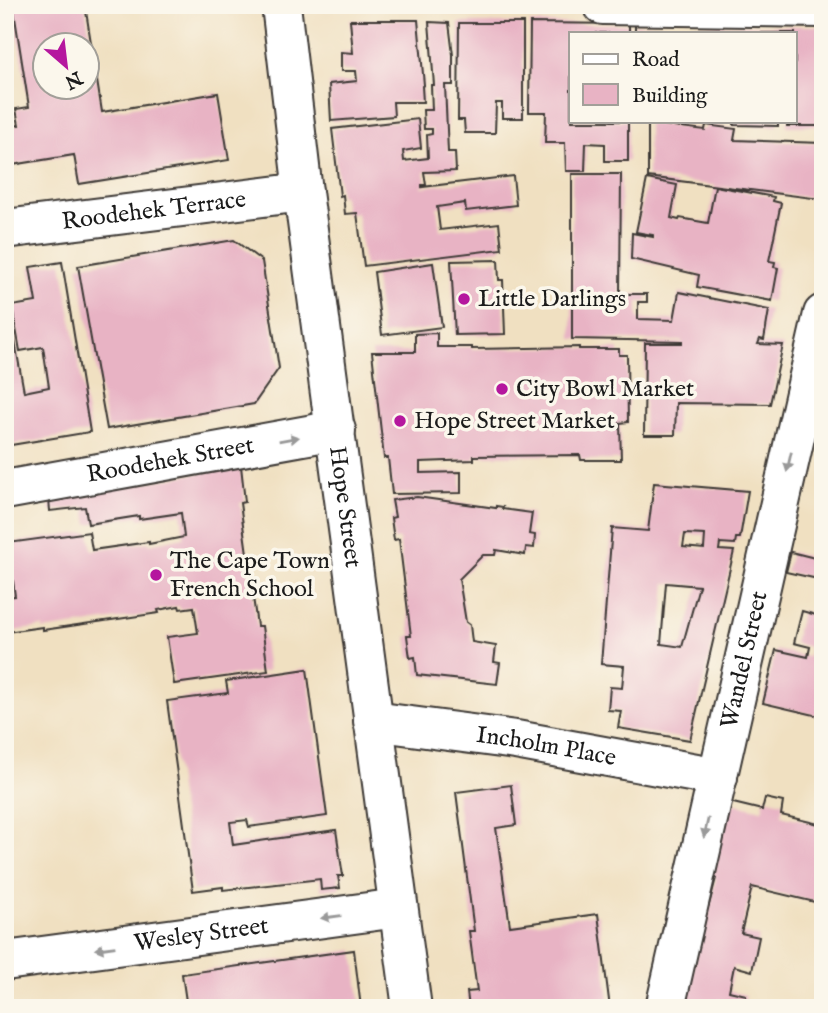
<svg xmlns="http://www.w3.org/2000/svg" width="828" height="1013" font-family="'IM FELL English',serif">
  <rect width="100%" height="100%" fill="#fbf7ec"/>
  <filter id="ink" filterUnits="userSpaceOnUse"><feTurbulence type="fractalNoise" baseFrequency=".0143" numOctaves="2"/><feDisplacementMap in="SourceGraphic" scale="14" xChannelSelector="R" yChannelSelector="G"/><feConvolveMatrix kernelMatrix="1 2 1 2 8 2 1 2 1" color-interpolation-filters="sRGB"/></filter>
  <filter id="wash" filterUnits="userSpaceOnUse"><feTurbulence type="fractalNoise" baseFrequency=".00686" numOctaves="4" result="noise"/><feDisplacementMap in="SourceGraphic" scale="28" xChannelSelector="R" yChannelSelector="G"/><feGaussianBlur stdDeviation="1.57" result="paint"/><feColorMatrix in="noise" values="0 0 0 0 0 0 0 0 0 0 0 0 0 0 0 0 0 1.4 0 .05"/><feComposite in="paint" operator="in"/></filter>
  <g filter="url(#wash)">
    <rect width="100%" height="100%" fill="#f0e0c1"/>
    <g id="blocks">
      <path fill="#e8b3c4" fill-rule="evenodd" d="M13 5H85L102 112 218 93 229 160 79 184 74 155 12 165 9 149 5 150V128L19 125 16 109 29 107ZM46 46H88V88H46Z
        M350 20H418L424 85 422 86 423 102H393L394 116 331 121 329 84 357 81 356 71H341V52L353 53Z
        M429 22 449 23 453 55V85H445L448 152H455L456 171 424 172 426 185H422V187L513 176 516 205 466 211 465 203 437 207 440 230 499 223 502 249 364 266 357 213 345 214 343 195 340 196 332 129 418 119 421 148 403 151 404 161 428 158 427 135 432 134V129H424L423 110H432L431 85H434Z
        M459 23H523V118H502V103H496L495 133H465L464 120H458Z
        M530 23 629 24V33H571V121H628V161H605V144L586 143 585 171H566L565 143H545L546 112H529Z
        M635 24 823 26V126H787V121H795V33H635Z
        M734 121H778V126L734 125Z
        M648 123 705 130 706 125 736 129 734 140 823 143V185L820 199 648 177Z
        M572 174H621L620 294H647V302H638V319L674 320 679 292 769 310 764 340 760 339 758 344 783 345 770 404 676 403 675 435H644L645 343H682V341L572 339Z
        M647 179 677 185 671 218 679 220 680 218 708 223 715 186 774 197 773 201 781 203 769 261 775 262 774 267 778 268 772 301 697 287 699 275 631 259 632 233 653 237V235L636 232Z
        M234 240 262 261 279 368 254 404 107 429 78 266Z
        M498 260 499 280H503L505 334 455 335 451 261Z
        M62 262 90 432 5 446V286L24 392 49 387 43 347 20 351 12 306 36 302 30 267Z
        M433 263 442 327 382 335 374 272Z
        M437 333V347H472V349L579 347V349H619V355H627L628 422 620 423 621 460H581L580 455 474 456V460L420 462V473L461 472V493L392 494 388 458H384L372 352H415V334Z
        M241 466 245 502 240 503 257 626H262L268 671 174 684 167 637 198 633 194 607 180 609 179 606 158 610 159 613 43 630V627L6 632 5 597 15 596 8 543 89 532 92 550 149 542V544L184 537 181 513 139 519V516L88 524 85 507 50 511 49 499Z
        M654 483 748 491 740 538H736L735 544 720 543 719 550 734 551 690 740 618 728 621 711 608 710 610 687 622 688 624 666 601 664 612 528 648 531ZM685 534 705 535 704 549 683 547ZM666 583 699 586 682 647 661 644Z
        M417 497 496 508V506L503 507 502 509 532 513 529 534 535 535 534 548 526 547 525 555 496 550 495 555H483L459 579 466 622 470 625 472 642 496 646 494 662 500 663 497 684 417 675 415 657 410 658 407 636H411L399 539 394 540 391 518 395 517 392 500Z
        M791 552 823 560 818 579 786 572Z
        M802 611 823 617V650L818 660 823 661V717L763 703 776 650 808 657 810 647 794 643Z
        M307 669 327 816 249 827 247 820 230 822 233 845 336 830 343 876H338L340 888 321 890 320 879 223 890V887L193 891 167 701 228 693 226 681Z
        M511 785 516 825 496 828 510 926 598 914 610 1008H469L467 992 477 991 469 931H474L456 792Z
        M765 798 783 802 781 815 823 825V904L752 887 741 933 759 937 752 971 734 966 729 991 746 995 743 1008H684L707 904 709 905 716 878 711 877 729 802 762 810Z
        M354 950 361 1008H187L182 974Z"/>
    </g>
  </g>
  <g filter="url(#ink)">
    <use href="#blocks" fill-opacity="0" stroke="#3c3935" stroke-width="2"/>
    <g fill="none" stroke-linecap="round" stroke-linejoin="round">
      <g stroke="#3c3935" stroke-width="42">
        <g id="minor">
          <path id="s1" d="M281 5 303 192 412 1008"/>
          <path d="M603 5 823 8"/>
          <path id="s2" d="M5 229 303 192"/>
          <path id="s3" d="M5 490 336 430"/>
          <path id="s4" d="M373 721 516 740 718 777"/>
          <path id="s5" d="M5 961 398 908"/>
          <path id="s6" d="M665 1008 823 314"/>
        </g>
      </g>
      <use href="#minor" stroke="#fff" stroke-width="38"/>
    </g>
    <defs><path id="oneway-solid" d="M-6-.8H1V-3.2L6.5 0L1 3.2V.8H-6Z" transform="scale(1.75)"/></defs>
    <g fill="#999">
      <use href="#oneway-solid" transform="translate(289 439) rotate(-10)"/>
      <use href="#oneway-solid" transform="translate(789 462) rotate(103)"/>
      <use href="#oneway-solid" transform="translate(706 828) rotate(103)"/>
      <use href="#oneway-solid" transform="translate(331 917) rotate(172)"/>
      <use href="#oneway-solid" transform="translate(105 948) rotate(172)"/>
    </g>
  </g>
  <g fill="#b5179e" stroke="#fbf7ec" stroke-width="2.5">
    <circle cx="464" cy="299" r="7"/>
    <circle cx="502" cy="389" r="7"/>
    <circle cx="400" cy="421" r="7"/>
    <circle cx="156" cy="575" r="7"/>
  </g>
  <g text-anchor="middle" dominant-baseline="central" stroke-width="7" stroke-linejoin="round" paint-order="stroke">
    <g font-size="24" fill="#1c1c1c" stroke="#fbf7ec">
      <text stroke="none"><textPath href="#s2" startOffset="150">Roodehek Terrace</textPath></text>
      <text stroke="none"><textPath href="#s3" startOffset="168">Roodehek Street</textPath></text>
      <text stroke="none"><textPath href="#s1" startOffset="506">Hope Street</textPath></text>
      <text stroke="none"><textPath href="#s6" startOffset="357">Wandel Street</textPath></text>
      <text stroke="none"><textPath href="#s4" startOffset="175">Incholm Place</textPath></text>
      <text stroke="none"><textPath href="#s5" startOffset="198">Wesley Street</textPath></text>
    </g>
    <g font-size="24" fill="#1c1c1c" stroke="#fbf7ec" text-anchor="start">
      <text x="478" y="299">Little Darlings</text>
      <text x="516" y="389">City Bowl Market</text>
      <text x="414" y="421">Hope Street Market</text>
      <text x="170" y="561">The Cape Town<tspan x="170" dy="28">French School</tspan></text>
    </g>
  </g>
  <rect width="828" height="1013" fill="none" stroke="#fbf7ec" stroke-width="28"/>
  <rect x="569" y="32" width="228" height="91" fill="#fbf7ec" stroke="#a29f99" stroke-width="2"/>
  <rect x="583" y="54" width="35" height="10" fill="#ffffff" stroke="#a29f99" stroke-width="2"/>
  <text x="632" y="66" font-size="21" fill="#1c1c1c">Road</text>
  <rect x="583" y="84" width="35" height="21" fill="#e8b3c4" stroke="#a29f99" stroke-width="2"/>
  <text x="632" y="102" font-size="21" fill="#1c1c1c">Building</text>
  <g transform="translate(66 66) rotate(152)"><circle r="33" fill="#fbf7ec" stroke="#a29f99" stroke-width="2"/>
  <path d="M0-5L12 26L0 18L-12 26Z" fill="#b5179e"/>
  <text y="-10" font-size="19" font-weight="bold" text-anchor="middle" fill="#1c1c1c">N</text>
  </g>
</svg>
